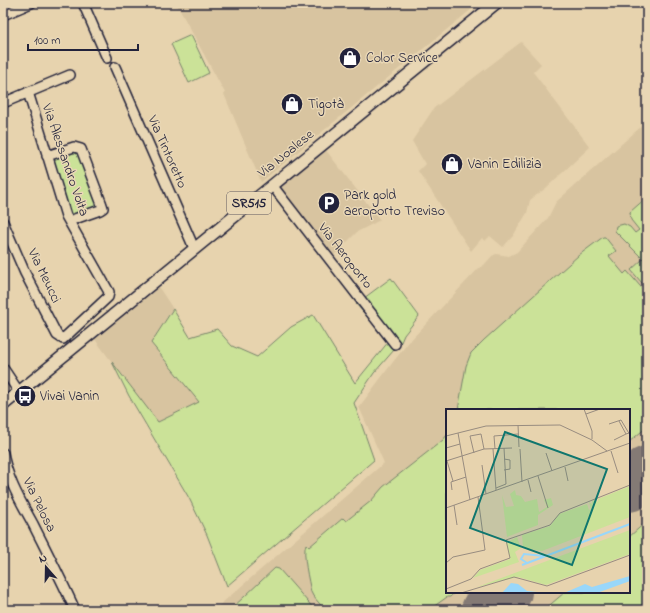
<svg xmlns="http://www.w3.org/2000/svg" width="650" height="613" font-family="'Indie Flower',sans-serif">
  <rect width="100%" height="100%" fill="#e7d3ae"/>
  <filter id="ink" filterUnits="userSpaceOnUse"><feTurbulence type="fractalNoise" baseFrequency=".025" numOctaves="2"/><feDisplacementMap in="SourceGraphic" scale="8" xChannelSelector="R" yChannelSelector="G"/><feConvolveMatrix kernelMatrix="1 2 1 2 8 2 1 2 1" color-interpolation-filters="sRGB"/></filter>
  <g filter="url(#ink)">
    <path fill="#d8c4a0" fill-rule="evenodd" d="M176 3H479L261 182 224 94 225 93Z
      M521 42 541 64 533 72 590 147 546 188 530 200 527 213 513 236 503 247 490 236 485 241 482 238 471 251 418 171 425 164 412 141 434 108Z
      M647 120V610H214L384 463 359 407 393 362 408 343 479 268 484 265 492 256 496 254 509 256 517 252 548 218 556 202 643 125ZM447 410H629V592H447Z
      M325 149 380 220 357 232 329 260 272 192Z
      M158 286 173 309 151 343 199 402 157 423 94 338Z"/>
    <path fill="#cbe298" stroke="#76826a" d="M191 35 209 73 189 83 171 44Z
      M75 149 78 151 99 206 70 219 50 157Z
      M647 197V289L631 270 643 259 615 231 616 226 624 224 630 227 635 233 639 230 631 220 630 212Z
      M603 237H605L616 251 609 256 624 274 627 271 647 294V427L629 442V410H458L466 366 471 353 484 340 579 255Z
      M391 278 419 316 404 335 401 342 374 373 354 403 374 460 227 586 207 535 189 498 129 396 112 362 158 422 199 402 151 343 173 309 190 337 217 329 232 346 257 357 291 327 313 315 355 383 389 341 356 304Z
      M447 435V592H455L450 597H447L429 610H325L313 596 311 592C309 582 302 553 306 544L309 547 343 518 346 521 371 501 383 487 443 440Z
      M647 521V610H544L565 592H629V537Z
      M275 568 279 569 315 610H230Z"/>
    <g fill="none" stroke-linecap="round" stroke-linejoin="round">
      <path stroke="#847a74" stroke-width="50" d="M629 487 647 471
        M486 610 507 592"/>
      <g stroke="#22223b" stroke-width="12">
        <path id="minor" d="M83 3 107 58
          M3 15 31 3
          M115 67 194 248
          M28 92 66 216 109 292 108 297 63 339
          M3 103 70 75
          M47 156 74 147 81 149 101 202 103 208 100 210 69 221
          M272 185 395 344
          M3 222 25 273 57 335 63 339
          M3 368 19 392
          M3 453C7 479 21 502 33 524 47 552 62 581 75 610"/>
      </g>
      <g stroke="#22223b" stroke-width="14">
        <path id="major" d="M3 405 496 3"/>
      </g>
      <use href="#minor" stroke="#e9d7b5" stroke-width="9"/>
      <use href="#major" stroke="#e9d7b5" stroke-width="11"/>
    </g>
  </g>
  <defs>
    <g id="shop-disc" transform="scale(1.15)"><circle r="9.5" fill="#22223b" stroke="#e9d7b5"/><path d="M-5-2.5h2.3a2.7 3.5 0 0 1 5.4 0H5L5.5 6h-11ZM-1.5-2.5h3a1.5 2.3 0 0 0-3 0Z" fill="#fff"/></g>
    <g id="parking-disc" transform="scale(1.15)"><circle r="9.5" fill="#22223b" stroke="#e9d7b5"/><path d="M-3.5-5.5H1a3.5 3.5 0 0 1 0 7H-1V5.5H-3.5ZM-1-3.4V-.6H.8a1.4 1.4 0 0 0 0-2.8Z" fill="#fff"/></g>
    <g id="bus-disc" transform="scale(1.15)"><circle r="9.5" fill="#22223b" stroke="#e9d7b5"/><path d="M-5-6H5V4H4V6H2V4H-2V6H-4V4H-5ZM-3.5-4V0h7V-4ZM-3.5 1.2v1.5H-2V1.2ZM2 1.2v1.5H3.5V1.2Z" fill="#fff"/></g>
  </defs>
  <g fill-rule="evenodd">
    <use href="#shop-disc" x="350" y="58"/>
    <use href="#shop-disc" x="292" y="104"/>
    <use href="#shop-disc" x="452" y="164"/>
    <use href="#parking-disc" x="329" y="203"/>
    <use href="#bus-disc" x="25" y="396"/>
  </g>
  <g text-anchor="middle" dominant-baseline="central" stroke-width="3" stroke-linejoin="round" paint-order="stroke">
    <rect fill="#e9d7b5" stroke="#5e5860" stroke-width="1" x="227" y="192" width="44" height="22" rx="3"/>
    <g font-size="13" font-weight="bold" fill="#22223b">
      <text x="249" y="203">SR515</text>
    </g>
    <g font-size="14" fill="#22223b" stroke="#e9d7b5" text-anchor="start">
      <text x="366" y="58">Color Service</text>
      <text x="308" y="104">Tigotà</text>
      <text x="468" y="164">Vanin Edilizia</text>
      <text x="344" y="195">Park gold<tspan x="344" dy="16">aeroporto Treviso</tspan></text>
      <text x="40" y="396">Vivai Vanin</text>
    </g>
    <g font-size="14" fill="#22223b" stroke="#e9d7b5">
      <text transform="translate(167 152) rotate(66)">Via Tintoretto</text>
      <text transform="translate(286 154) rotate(-39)">Via Noalese</text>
      <text transform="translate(65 160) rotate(71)">Via Alessandro Volta</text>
      <text transform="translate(345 256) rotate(52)">Via Aeroporto</text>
      <text transform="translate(44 276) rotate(64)">Via Meucci</text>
      <text transform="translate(39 505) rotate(64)">Via Pelosa</text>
    </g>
  </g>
  <g transform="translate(446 409)">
    <rect width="184" height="184" fill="#e7d3ae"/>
    <path d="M184 77V108L96 142 77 139 76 126 104 117 113 105 141 95 143 101 145 100 143 93 146 95V92L150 91 152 93V90ZM69 81 70 86 75 87 79 93 91 90 93 103 101 98 98 91 105 89 107 96 92 106V116L61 128 56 86 60 98 68 97 64 85ZM184 121V145L100 176 72 168 31 178ZM71 128 75 139 69 143 73 153 27 169 34 161 64 150 60 134Z" fill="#cbe298"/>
    <path d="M184 167V172L151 184H118L139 175 146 178ZM65 174 72 175 81 182 101 184H56Z" fill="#99d7fa"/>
    <path fill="none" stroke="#99d7fa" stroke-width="2" d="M81 154 75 150 78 145 98 147M76 156 184 115"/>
    <path fill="none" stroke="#988c80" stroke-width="1" d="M138 0 146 22V30M140 5 154 0M173 12 180 25 183 24M163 15 175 11 184 26M72 16 73 38M12 24 24 91M0 27 40 17 114 16 146 31 161 42M168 31 180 25M0 39 14 35M47 40 50 81M49 40 48 27 72 25M74 40 76 73M165 42 172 64M28 44 24 27 35 25 38 40M100 44 106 62M0 52 38 40 66 39M1 52 7 72M36 56 40 85M119 58 122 72M58 61 64 60V51L58 50M92 67 102 99M82 71 85 83M50 79 60 75 58 39M6 81 5 73 20 68M8 96 11 116M0 99 184 34M0 154 7 148 39 141 32 88M0 180 25 170 34 160 64 149 60 131 104 116 114 104 184 76M15 184 68 168 101 177 184 146"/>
    <path fill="#0f766e" fill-opacity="0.15" stroke="#0f766e" stroke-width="2" d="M59 23 161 60 126 156 24 119Z"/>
    <rect width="184" height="184" fill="none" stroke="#22223b" stroke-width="2"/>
  </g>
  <rect width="650" height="613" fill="none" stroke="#e9d7b5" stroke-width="16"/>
  <rect x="8" y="8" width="634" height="597" fill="none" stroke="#22223b" stroke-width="1.5" filter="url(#ink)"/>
  <g transform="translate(46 567) rotate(340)" stroke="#e9d7b5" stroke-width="3" paint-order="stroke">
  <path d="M0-3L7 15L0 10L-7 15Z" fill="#22223b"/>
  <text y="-6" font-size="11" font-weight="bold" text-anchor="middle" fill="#22223b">N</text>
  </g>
  <path d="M28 44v6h110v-6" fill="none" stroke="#22223b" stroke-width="2"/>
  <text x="34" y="44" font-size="12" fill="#22223b" stroke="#e9d7b5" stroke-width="3" paint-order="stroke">100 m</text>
</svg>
